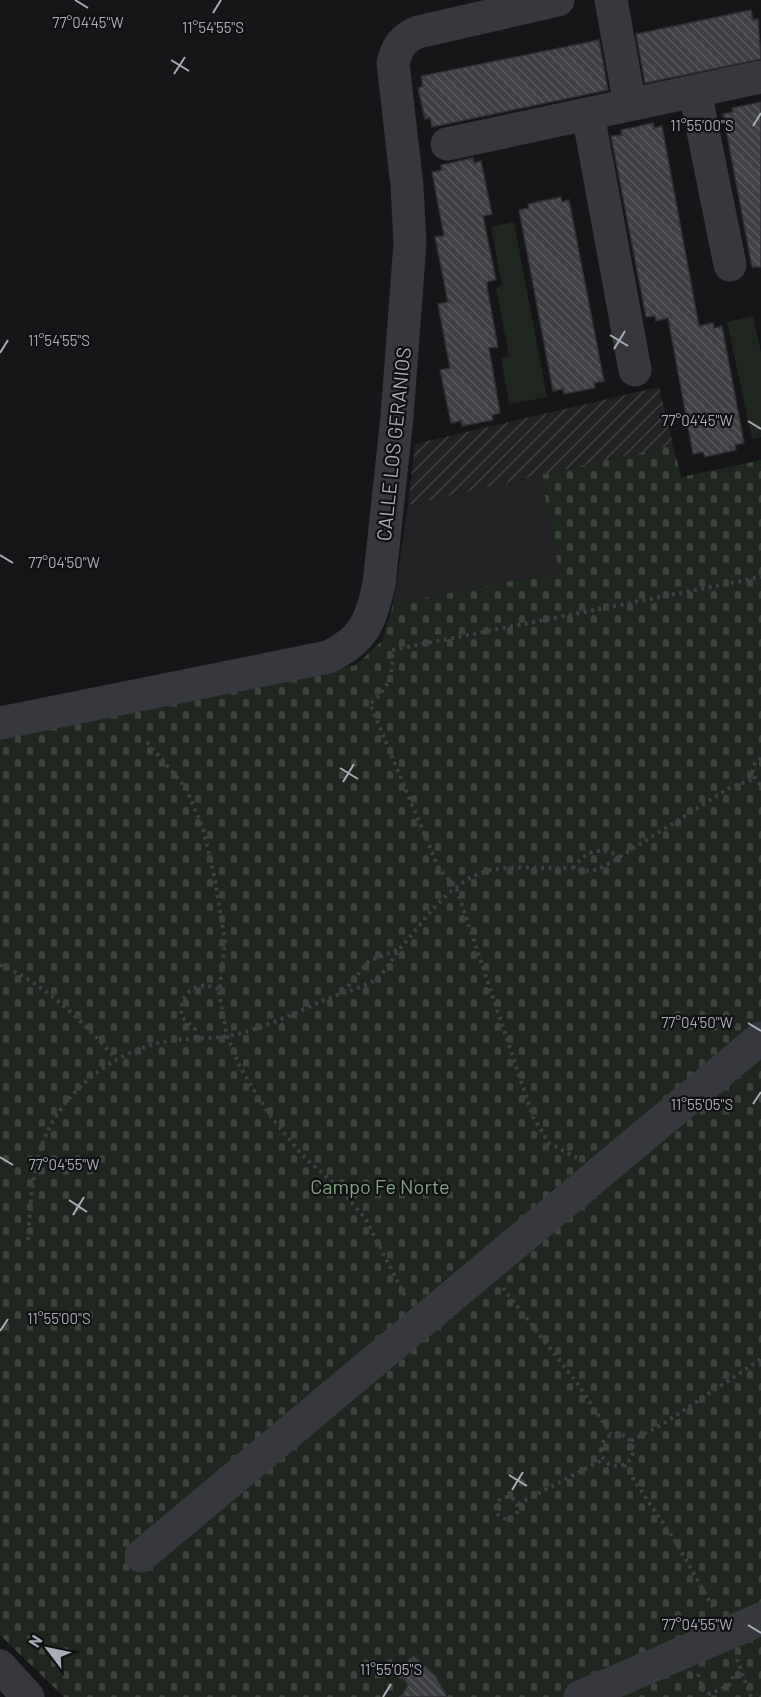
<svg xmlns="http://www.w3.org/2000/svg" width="761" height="1697" font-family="Barlow,sans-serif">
  <defs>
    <pattern id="industrial-furrows" width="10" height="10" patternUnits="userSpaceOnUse" patternTransform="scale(1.5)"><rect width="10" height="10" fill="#222225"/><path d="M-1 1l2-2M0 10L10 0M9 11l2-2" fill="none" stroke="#3f3f43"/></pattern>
    <pattern id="cemetery-stones" width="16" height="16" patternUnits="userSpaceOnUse" patternTransform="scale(1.5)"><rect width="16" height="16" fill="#1e261f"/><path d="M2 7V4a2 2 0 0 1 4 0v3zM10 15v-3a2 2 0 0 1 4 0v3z" fill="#3c433d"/></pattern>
    <pattern id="building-back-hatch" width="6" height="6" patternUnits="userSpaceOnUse" patternTransform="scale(1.5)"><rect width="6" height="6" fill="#404145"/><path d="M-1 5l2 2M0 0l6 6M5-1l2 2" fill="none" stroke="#595a5e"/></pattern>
  </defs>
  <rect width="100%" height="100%" fill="#161618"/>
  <path fill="#222225" d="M541 475 559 572 393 604 408 505Z"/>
  <path fill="url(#industrial-furrows)" d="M659 387 673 445 408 505 415 444Z"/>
  <path fill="#1e261f" d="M514 222 547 397 509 404 501 358 509 356 496 288 502 285 491 227Z
    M753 316 761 352V437L752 439 727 322Z"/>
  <path fill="url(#cemetery-stones)" d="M673 445 681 477 761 460V1697H64L0 1635V737L356 665 382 641 393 604 559 572 541 475Z"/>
  <path fill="url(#building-back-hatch)" stroke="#303034" stroke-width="1.5" d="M751 10 753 20 758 19 761 59 645 83 636 34Z
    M599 40 608 90 432 127 430 118 425 119 418 88 423 86 421 76Z
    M761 102V267H752L723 114 733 112 732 108Z
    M653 123 654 128 662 126 699 326 713 323 714 328 722 326 744 443 735 445 736 450 705 457 703 452 693 454 668 318 656 321 655 316 646 317 611 136 622 135 621 130Z
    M473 158 474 163 481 161 492 214 483 216 496 280 487 282V287L498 347 489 348 500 413 492 415 493 420 462 426 461 421 451 423 440 370 450 368 438 304 448 302 435 237 444 236 432 172 442 170 441 165Z
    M561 197 562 202 569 200 604 381 594 383 595 388 564 394 563 389 553 391 519 210 529 208 528 204Z
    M414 1656 436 1677 447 1697H401L408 1685 396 1669Z"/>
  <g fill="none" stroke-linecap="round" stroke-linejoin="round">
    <path stroke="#3d3f44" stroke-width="4" stroke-dasharray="3 4.5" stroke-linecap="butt" d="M147 742 186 788 203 828 215 880 225 942 219 994 227 1036 241 1069 269 1114 302 1155 340 1189 365 1218 407 1300
      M761 758 755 763 752 774 761 786
      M573 868C586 851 599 846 619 856
      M0 965C46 984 83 1022 116 1059
      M343 992 369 961 397 950
      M196 1038 195 1029 182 1017C177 993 199 978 219 990
      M577 1158 549 1143 533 1117 456 887 439 869 370 704C389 688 394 674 392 650L761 577
      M28 1240C30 1212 31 1181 39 1154 54 1101 102 1058 155 1044 178 1037 204 1040 227 1036 262 1030 297 1012 329 998 342 993 355 990 367 984 386 976 390 959 403 945 426 918 451 881 487 871 508 865 549 869 573 868 587 873 597 871 610 863L731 787 754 779
      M503 1288 577 1383 611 1434
      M601 1450a16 16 0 1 1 32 0a16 16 0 1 1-32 0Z
      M631 1441 663 1424 761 1359
      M624 1465 677 1544 714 1609
      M496 1508a11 11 0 1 1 22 0a11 11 0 1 1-22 0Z
      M518 1504 604 1459
      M737 1659 751 1697
      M698 1674 703 1690 710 1694 729 1685 734 1675 741 1672"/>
    <path stroke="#37383d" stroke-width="33" d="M611 0 630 105
      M695 91 730 265
      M588 114 635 370
      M447 144 761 77
      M0 723 328 657C364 640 371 621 379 584L397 417 410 243 407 186 393 63C397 47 402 39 418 32L558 0
      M141 1556 761 1038
      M0 1666 28 1697
      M580 1697 761 1619"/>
  </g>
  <path fill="none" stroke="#a8adb8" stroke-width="2" d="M75 0 88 8M213 13 221 0M171 60 189 71M174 74 185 57M753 126 761 113M610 335 628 346M614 349 625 331M0 353 8 340M748 421 761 429M0 555 13 563M340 768 358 779M343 782 354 764M748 1023 761 1031M753 1104 761 1092M0 1157 13 1165M69 1200 87 1212M73 1215 84 1197M0 1331 8 1319M509 1475 527 1486M512 1490 523 1472M748 1625 761 1633M383 1697 391 1684"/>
  <g text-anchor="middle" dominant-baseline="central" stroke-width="4.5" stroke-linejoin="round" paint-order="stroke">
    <g font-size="20" fill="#a8adb8" stroke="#111113">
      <text transform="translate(393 444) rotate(-84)">CALLE LOS GERANIOS</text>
    </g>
    <g font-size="20" fill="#7fa381" stroke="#111113">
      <text x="380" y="1186">Campo Fe Norte</text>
    </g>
  </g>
  <g font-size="15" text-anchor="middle" fill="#a8adb8" stroke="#111113" stroke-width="4.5" stroke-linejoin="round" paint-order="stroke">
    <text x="88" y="28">77°04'45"W</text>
    <text x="213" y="33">11°54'55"S</text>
    <text x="702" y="131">11°55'00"S</text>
    <text x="59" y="346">11°54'55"S</text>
    <text x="697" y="426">77°04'45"W</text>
    <text x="64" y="568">77°04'50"W</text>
    <text x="697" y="1028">77°04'50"W</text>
    <text x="702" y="1110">11°55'05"S</text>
    <text x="64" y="1170">77°04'55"W</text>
    <text x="59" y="1324">11°55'00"S</text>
    <text x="697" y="1630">77°04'55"W</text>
    <text x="391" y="1675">11°55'05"S</text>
  </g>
  <g transform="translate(48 1649) rotate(302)" stroke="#111113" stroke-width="4.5" paint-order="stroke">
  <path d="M0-4.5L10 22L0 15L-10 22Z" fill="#a8adb8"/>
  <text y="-9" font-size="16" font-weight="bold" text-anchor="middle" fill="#a8adb8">N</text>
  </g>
</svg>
